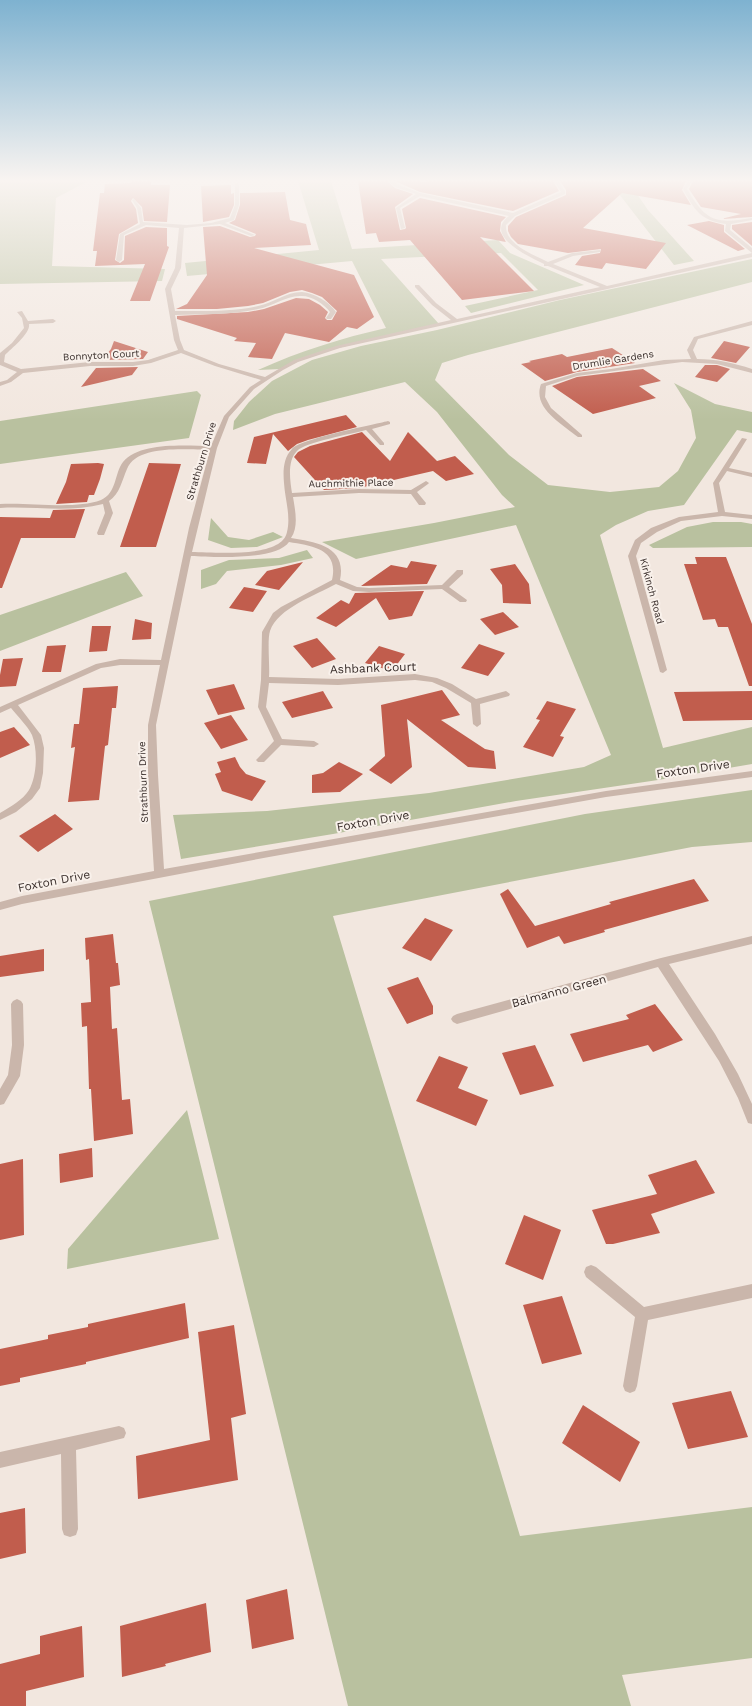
<svg xmlns="http://www.w3.org/2000/svg" width="752" height="1706" font-family="'Work Sans',sans-serif">
  <rect width="100%" height="100%" fill="#f2e7df"/>
  <path fill="#b9c19f" d="M0 181H88L56 198 52 266 165 269 162 281 0 284Z
    M298 181H331L352 249 498 240 510 253 584 285 471 313 465 306 538 290 501 253 381 259 439 324 317 353 281 369 258 370C300 351 342 338 386 328L352 261 187 276 185 263 319 250Z
    M609 181H628L648 210 694 261 674 265Z
    M752 259V282L468 355 442 363 435 380 509 455 548 485 610 492 659 487 678 471 696 438 691 410 674 383 715 404 752 412V433L737 430 684 505 648 511 616 525 600 535 663 748 752 727V764L658 780 516 801 333 834 181 859 173 815 267 811 429 793 584 767 611 755 516 525 356 559 322 542 434 523 515 507 502 495 437 412 405 382 275 414 233 430 234 421 249 402 272 381 312 360 361 346 437 330 560 300Z
    M197 391 201 395 189 438 0 464V421Z
    M211 518 228 537 249 540 273 532 283 537 257 547 231 548 208 540Z
    M713 522H741L752 524V547L653 548 649 545 687 527Z
    M307 550 313 558 281 565 227 571 216 584 201 589V570L229 560 279 558Z
    M126 572 143 596 0 651V615Z
    M752 790V842L692 847 333 916 520 1536 752 1507V1658L622 1675 631 1706H348L149 901 585 814Z
    M187 1110 219 1239 67 1269 68 1249Z"/>
  <path fill="#c15d4d" d="M132 181H151V185H170L167 222 144 221 142 207 133 198 131 201 136 209 138 223 119 234 115 260 120 263 124 260 125 236 146 227 167 228V246L169 247 150 301H130L145 264 95 266 97 251H93L100 193H104L105 184 131 183Z
    M358 181H387L395 188 413 194 395 207 400 230 405 229 406 228 402 209 420 198 506 217 501 222 500 231 506 242 480 237 534 291 462 300 410 240 379 242 376 233 366 234Z
    M395 181H419L423 182 429 181H553L559 191 513 211 420 192Z
    M560 181H686L682 190 691 205 622 193 583 228 666 243 646 269 606 263 602 269 575 265 582 256 600 253 601 249 568 253 518 244 511 237 508 231V226L516 217 566 195V190Z
    M693 181H752V217L721 219 741 214 701 207 689 189Z
    M231 185V194L234 193V205L229 217 203 222 201 186Z
    M285 192 290 220 306 224 311 245 254 248 354 275 374 317 357 329 347 327 329 342 285 333 272 359 248 357 256 343 234 341 237 338 177 319V316L248 312 264 309 296 298 309 299 320 305 328 312 325 318 327 320H332L337 311 322 297 312 293 302 290 290 292 263 303 248 306 217 309H176L187 304 207 275 203 227 220 226 250 237 255 236 256 234 229 223 235 220 240 205V193Z
    M709 221 724 225V232L745 249 738 251 687 225Z
    M752 222V246L732 229V225Z
    M114 341 148 352 143 359 102 360 111 349Z
    M724 341 750 347 736 363 711 358Z
    M612 348 635 363 577 372 545 381 521 364 531 362 529 361 562 354 567 357Z
    M705 365H717L730 369 717 382 695 377Z
    M138 367 132 375 81 387 96 368Z
    M643 369 661 381 639 386 656 398 593 414 552 386 577 377Z
    M346 415 357 427 308 440 297 444 288 451 273 434 266 464 247 463 254 437Z
    M362 432 390 461 408 432 437 461 455 456 474 474 446 481 433 471 359 488 324 490 294 457 298 452 310 446Z
    M98 463 104 464 100 479 94 495H89L87 502 56 504 66 482 71 464Z
    M149 463 181 464 156 547H120Z
    M85 509 75 538H21L2 588H0V517L50 518 53 510Z
    M695 557H726L752 624V686H749L728 627H718L715 619 703 620 684 564H697Z
    M411 561 437 565 427 584 361 586 391 565 407 568Z
    M303 562 279 590 255 585 267 571Z
    M515 564 529 584 531 604 503 603 502 585 490 569Z
    M244 587 267 591 253 612 229 608Z
    M424 591 412 616 389 620 376 598 336 627 316 618 341 600 349 604 355 593Z
    M503 612 519 627 495 635 480 619Z
    M135 619 152 623 151 639 132 640Z
    M92 626H111L107 651 89 652Z
    M317 638 336 659 312 668 293 646Z
    M479 644 505 653 488 676 461 668Z
    M66 645 61 672H42L47 646Z
    M379 646 405 654 392 671 365 663Z
    M23 658 16 686 0 687V675L3 659Z
    M234 684 245 709 218 715 206 690Z
    M118 686 116 708H112L108 745 105 746 99 800 68 802 75 747 71 748 74 724H79L83 688Z
    M442 690 460 715 441 720 485 749 494 751 496 769 468 767 407 719 412 767 391 784 369 770 385 756 381 705Z
    M323 691 333 708 292 718 282 702Z
    M752 691V720L683 721 674 692Z
    M547 701 576 709 560 736 564 737 553 757 523 747 540 720 536 719Z
    M231 715 248 740 221 749 204 723Z
    M14 727 30 745 0 758V732Z
    M235 757 240 767 246 774 266 781 252 801 222 791 215 774 221 772 217 762Z
    M339 762 363 774 340 792 312 793V775L323 773Z
    M55 814 73 829 38 852 19 836Z
    M694 879 709 901 604 930 605 932 564 944 559 936 527 948 500 894 508 889 535 926 611 904 609 902Z
    M425 918 453 930 431 961 402 948Z
    M113 934 116 963H118L120 985 110 987 112 1029 117 1028 122 1100 130 1099 133 1134 94 1141 91 1089H89L87 1026 82 1027 81 1003 91 1002 89 959 86 960 85 938Z
    M44 949V971L0 977V956Z
    M418 977 433 1006V1014L407 1024 387 988Z
    M655 1004 683 1040 653 1052 648 1045 583 1062 570 1034 629 1019 626 1015Z
    M535 1045 554 1086 520 1095 502 1053Z
    M439 1056 468 1067 458 1088 488 1100 476 1126 416 1101Z
    M92 1148 93 1177 60 1183 59 1154Z
    M23 1159 24 1235 0 1240V1164Z
    M696 1160 715 1193 651 1214 660 1233 613 1244H606L592 1210 657 1194 648 1175Z
    M524 1215 561 1230 543 1280 505 1264Z
    M562 1296 582 1354 542 1364 523 1305Z
    M185 1303 189 1338 86 1362V1364L20 1378V1382L0 1386V1349L48 1339V1335L88 1327V1324Z
    M234 1325 246 1414 231 1418 238 1480 138 1499 136 1456 210 1440 198 1332Z
    M731 1391 748 1437 688 1449 672 1403Z
    M583 1405 640 1442 620 1482 562 1443Z
    M25 1508 26 1553 0 1559V1513Z
    M287 1589 294 1639 252 1649 246 1600Z
    M206 1603 211 1652 165 1664 166 1666 122 1677 120 1626Z
    M82 1626 84 1677 26 1691V1706H0V1664L40 1654V1636Z"/>
  <g fill="none" stroke-linecap="round" stroke-linejoin="round">
    <path fill="#cab6ab" fill-rule="evenodd" d="M388 181H393L399 185 420 193 513 213 561 192 554 181H558L565 191V194L515 216 506 225C504 244 534 255 548 262L572 253 600 250V252L573 256 553 264 607 286 752 253V257L340 348 298 362 283 370 254 389 229 417 217 448 192 552C213 552 282 559 287 532 291 516 285 499 284 483 283 472 283 458 292 449 300 439 372 425 388 421L390 422V424L372 429 384 443V445H380L366 430C352 434 305 442 297 451 287 461 290 480 292 493L359 489 411 490 426 481 429 483 428 484 417 492 426 503 425 505H419L411 494 359 493 293 497C295 510 299 526 291 538 317 542 347 547 340 580L357 587 369 588 442 585 457 570H463V574L449 587 467 600 466 602H460L442 589 369 592 353 591 336 584C316 595 278 608 270 631 267 640 270 667 269 677L338 679 415 674 437 678 452 684 476 699 506 691 510 694 509 696 480 704 481 724 477 727 473 724 471 703 446 688 432 682 415 680 338 685 269 683 266 707 282 739 314 741 319 744 314 747 281 745 264 762H258L256 760 258 758 274 741 258 707 261 680 262 632 273 613 281 607 332 580C339 549 313 546 289 542 276 561 212 557 191 556L156 725 158 775 164 869 606 791 752 771V777L606 797 269 857 22 904 0 910V902L22 896 154 871 148 775V725L160 665H120L101 668 18 705 41 735 44 748 43 773 40 788 32 799 16 812 0 820V813C10 807 23 800 29 790 37 776 38 750 32 735 27 725 18 717 11 708L0 713V707L96 664 120 659 161 660 189 528 210 450C188 450 137 444 127 469 122 480 120 494 109 501L113 513 104 535H98L97 533 105 513 103 504C69 513 34 506 0 508V504C29 502 74 510 101 500 117 493 114 474 123 462 140 441 188 446 211 446L224 416 250 387 261 380 215 366 181 353 151 363 133 366H90L23 373 11 382 0 386V382L7 380 17 372 0 365V353L12 343 24 328 22 318 17 312 22 311 28 321 53 319 56 321 53 323 29 324C31 333 11 349 5 355L4 362 21 369 90 362H133L148 360 178 350 174 340 165 289 175 268 179 228 146 225 124 235 122 260 119 262 116 260 120 234 140 224 137 208 132 200 134 199 141 208 143 222 187 225 211 223 230 218 235 205V184L237 183 239 184V205L234 220 225 223 255 235 251 236 220 224 184 228 181 268 171 289 175 311C203 311 231 312 258 306 274 303 285 292 302 292 315 293 329 302 336 312L331 319H327L326 318 330 312C324 304 312 296 302 296 286 295 274 306 258 309 231 315 203 314 175 315L180 340 184 350 219 364 265 377 294 360 336 346 451 320 432 305 415 287V285H419L436 303 457 319 600 287 548 266H544V264C528 256 483 236 509 216L420 196 400 208 405 228 401 229 396 208 416 194 395 187Z
      M688 181H692L687 189C706 222 716 224 752 218V220L731 224 730 230 752 248V253L725 231 726 224C700 220 695 211 683 189Z
      M752 321V325L698 339 693 350 697 359C716 359 734 363 752 369V373L717 364 682 362 577 376 546 386 545 397 551 408 582 435V437H578C562 424 532 408 541 384L577 373 611 369 664 360 691 359 687 350 694 337Z
      M742 438 747 439 729 468 752 473V477L727 471 719 483 725 512 752 515V519L722 516 681 521 657 532 641 543 636 556 667 670 663 673 660 672 628 556 635 540 651 528 679 517 718 512 713 483Z
      M752 936V944L669 964 715 1034 738 1074 752 1104V1124L748 1123 738 1098 719 1061 658 967 457 1024 453 1022 451 1019 453 1016 457 1014 661 958Z
      M17 999 21 1001 23 1004 24 1045 20 1076 4 1104 0 1105V1089L8 1075 12 1045 11 1004 13 1001Z
      M591 1265 596 1267 644 1307 752 1284V1298L648 1320 637 1386 635 1391 630 1393 625 1391 623 1386 635 1317 586 1277 584 1272 586 1267Z
      M119 1426 124 1428 126 1433 124 1438 76 1450 78 1529 76 1535 70 1537 64 1535 62 1529 61 1454 0 1468V1452Z"/>
  </g>
  <linearGradient id="sky" x2="0" y2="1"><stop stop-color="#7eb2d0"/><stop offset="0.43" stop-color="#f9f4f1"/><stop offset="1" stop-color="#f9f4f1" stop-opacity="0"/></linearGradient>
  <rect width="752" height="420" fill="url(#sky)"/>
  <g text-anchor="middle" dominant-baseline="central" stroke-width="4" stroke-linejoin="round" paint-order="stroke">
    <g font-size="10" fill="#382d2a" stroke="#f9f1eb">
      <text transform="translate(101 355) rotate(-3)">Bonnyton Court</text>
      <text transform="translate(613 360) rotate(-9)">Drumlie Gardens</text>
      <text transform="translate(201 461) rotate(-73)">Strathburn Drive</text>
      <text transform="translate(351 483) rotate(-1)">Auchmithie Place</text>
      <text transform="translate(652 591) rotate(75)">Kirkinch Road</text>
      <text transform="translate(143 782) rotate(-92)">Strathburn Drive</text>
    </g>
    <g font-size="12" fill="#382d2a" stroke="#f9f1eb">
      <text transform="translate(373 668) rotate(-2)">Ashbank Court</text>
      <text transform="translate(693 769) rotate(-8)">Foxton Drive</text>
      <text transform="translate(373 821) rotate(-10)">Foxton Drive</text>
      <text transform="translate(54 881) rotate(-11)">Foxton Drive</text>
      <text transform="translate(559 991) rotate(-15)">Balmanno Green</text>
    </g>
  </g>
</svg>
